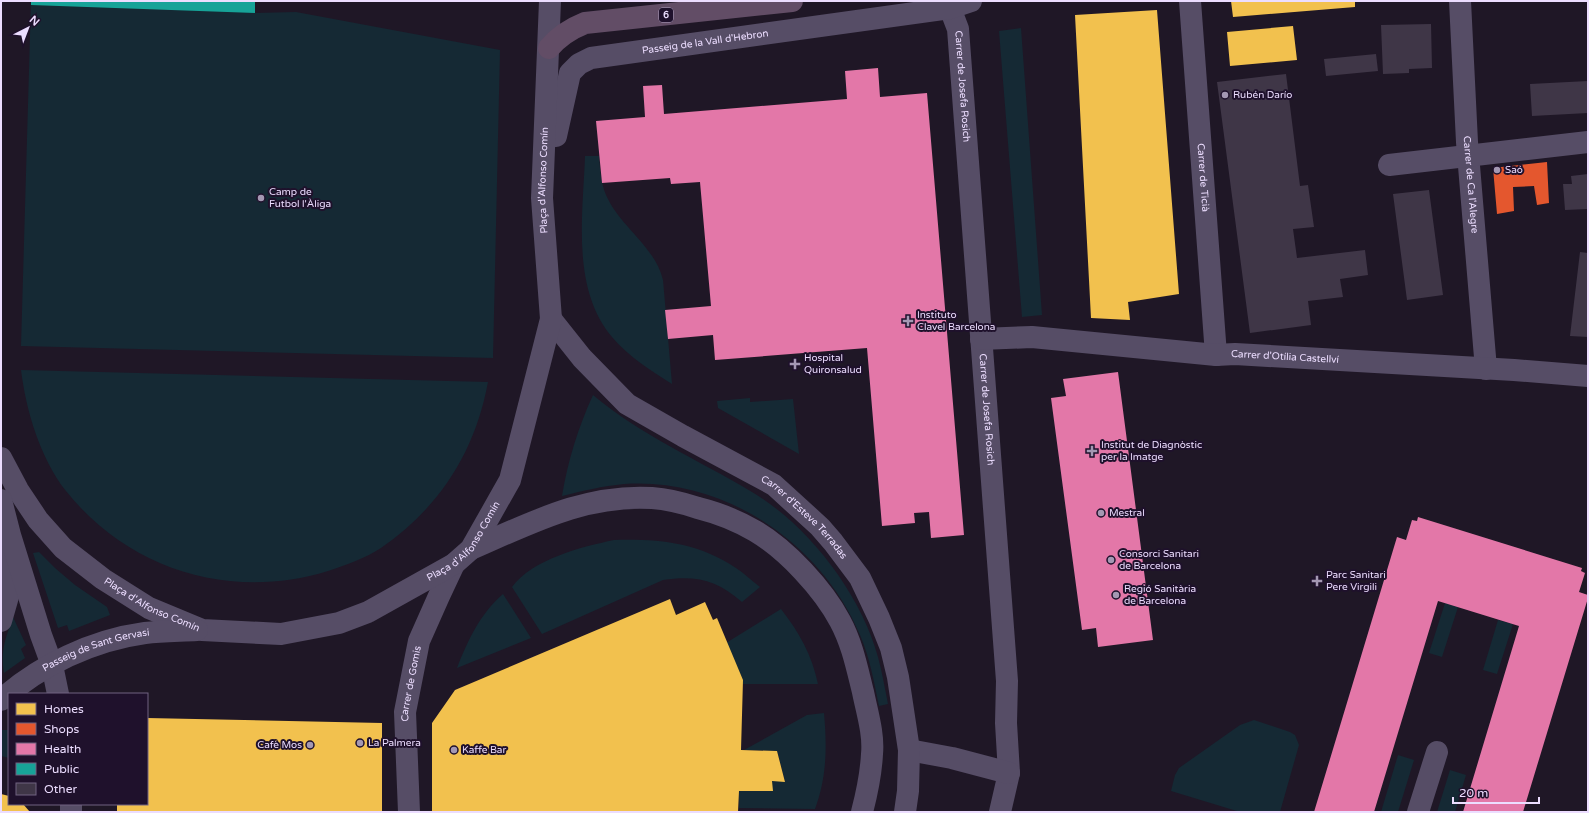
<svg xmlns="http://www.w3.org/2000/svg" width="1589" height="813" font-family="'Varela Round',sans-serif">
  <rect width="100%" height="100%" fill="#1f1726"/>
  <path fill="#152934" d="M31 1H255V13L296 12 500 50 493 358 21 346Z
    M1021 28 1042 315 1022 317 999 31Z
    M585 156H599C600 170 601 183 606 195 620 227 655 246 663 280L672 384C650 370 629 357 612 337 571 288 583 215 585 156Z
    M21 370 488 382C475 452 440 507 381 548 366 558 346 565 328 571 231 601 129 570 66 491 40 458 26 410 21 370Z
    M593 395C640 435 699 460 752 492 808 525 861 594 878 657 882 672 885 689 888 704L879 706C874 682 870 658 860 635 822 544 725 477 624 484 603 486 582 491 562 496 568 460 578 428 593 395Z
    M750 398V402L793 399 799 454 718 408 717 401Z
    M614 540C659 539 697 542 736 568 744 573 752 581 760 587L742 602C717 580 696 575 663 580L542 634 512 587C533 559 581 547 614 540Z
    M39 552 55 568 75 585 107 607 110 615 69 631 67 625 58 628 33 553Z
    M503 594 531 638 457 668C468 640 480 614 503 594Z
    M1445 603 1458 607 1442 657 1429 653Z
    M781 609C799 632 812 655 818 684H743V680L726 643Z
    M13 617 26 645 21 649 25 658 4 673C0 650 6 638 13 617Z
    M1498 620 1513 624 1497 674 1483 670Z
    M824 713C827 746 827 777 815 809L739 808V791H772V781H785L777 751 744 750 807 715Z
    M1254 720 1290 732 1295 735 1299 745 1280 812H1240L1171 791 1175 775 1179 768 1240 725Z
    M1 730H9V758L1 756Z
    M1398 755 1414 760 1398 812H1381Z
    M1450 770 1466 775 1455 812H1437Z"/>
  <path fill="#f2c14e" d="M1231 1H1355V7L1233 17Z
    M1157 10 1179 294 1128 302 1130 320 1091 318 1075 15Z
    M1293 26 1297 60 1230 66 1227 32Z
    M670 599 676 615 705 602 713 620 717 618 743 680 741 750 777 751 785 782 772 781 773 791H739L738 812H432V723L455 690Z
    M147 718 382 723V812H117V804H147Z
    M1 794 9 796V804H23L30 812H1Z"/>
  <path fill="#e4572e" d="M1547 162 1549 203 1537 205 1534 186 1513 187 1514 211 1497 214 1493 168Z"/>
  <path fill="#e377a8" d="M878 68 880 97 927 93 964 535 931 538 929 512 914 513 915 523 882 526 867 348 715 360 713 335 668 339 665 310 711 306 700 182 671 184 670 178 602 183 596 121 645 117 643 86 662 85 664 114 847 99 845 71Z
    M1118 372 1153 640 1098 647 1096 628 1082 630 1051 398 1066 396 1063 379Z
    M1418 517 1582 568 1581 571 1585 573 1579 592 1588 595V598L1523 812H1463L1519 626 1438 601 1374 812H1314L1397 537 1406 540 1412 520 1417 521Z"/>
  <path fill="#17a398" d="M31 1H255V13L31 5Z"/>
  <path fill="#3f3647" d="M1431 24 1432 68 1409 69V73L1383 74 1381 25Z
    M1376 54 1378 71 1326 76 1324 59Z
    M1286 74 1300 186 1308 185 1314 227 1293 229 1297 258 1365 250 1368 275 1340 279 1343 297 1308 301 1311 325 1250 333 1217 82Z
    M1588 81V113L1532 116 1530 84Z
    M1588 174V209L1565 210 1563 184H1572L1571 176Z
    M1429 190 1443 295 1407 300 1393 194Z
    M1580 252 1588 253V337L1570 336Z"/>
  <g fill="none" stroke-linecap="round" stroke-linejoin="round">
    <path stroke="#564d66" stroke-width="22" d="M1418 812 1437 752"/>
    <g stroke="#564d66" stroke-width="22">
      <path id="s1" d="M1190 1 1216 355"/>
      <path id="s2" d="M1460 1 1467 142 1486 369"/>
      <path id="s3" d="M950 8 958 29 1007 681 1006 723 1009 773 1000 812"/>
      <path d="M1389 165 1588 142"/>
      <path id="s4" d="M981 339 1032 337 1216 355 1235 354 1514 370 1588 376"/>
      <path d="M1 621 9 593 10 544"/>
      <path d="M909 750 952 758 1009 773"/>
      <path id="s5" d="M409 812 405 712 419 641 439 596 454 564"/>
    </g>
    <g stroke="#564d66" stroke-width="22">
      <path id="s6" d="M556 136 570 73 579 64 591 58 950 8 971 1"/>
      <path id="s7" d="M551 319 582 358 627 404 683 436 774 485 820 527 833 542 860 578 879 618 891 648 898 677 909 750 908 791 905 812"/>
      <path id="s8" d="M1 458 18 490 38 520 63 548 103 579 149 608 202 630 281 634 339 623 368 612 454 564 471 549 510 480 551 319 542 198 550 1"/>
      <path d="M1 500 10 535 41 635 52 665 58 694"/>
      <path d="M471 549C531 523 585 494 652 498 668 499 683 503 698 508 718 513 738 521 755 531 787 550 823 589 840 621 852 643 857 668 863 692 867 712 874 734 872 754 871 773 867 793 862 812"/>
      <path id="s9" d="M1 700C40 665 93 640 145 633 162 631 180 631 197 630"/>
      <path d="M71 804V812"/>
    </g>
    <path stroke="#624d66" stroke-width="22" d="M549 48C559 36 570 29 585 23L792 1"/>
  </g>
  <g fill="#a498b3" stroke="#1f112c" stroke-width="1.5">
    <circle cx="1225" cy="95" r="4"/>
    <circle cx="1497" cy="170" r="4"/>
    <circle cx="261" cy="198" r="4"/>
    <path d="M906 315h4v4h4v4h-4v4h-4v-4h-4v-4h4z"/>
    <path d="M793 358h4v4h4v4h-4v4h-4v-4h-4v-4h4z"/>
    <path d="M1090 445h4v4h4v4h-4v4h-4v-4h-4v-4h4z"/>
    <circle cx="1101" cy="513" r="4"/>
    <circle cx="1111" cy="560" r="4"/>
    <path d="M1315 575h4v4h4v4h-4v4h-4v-4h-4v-4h4z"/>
    <circle cx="1116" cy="595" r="4"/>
    <circle cx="360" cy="743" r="4"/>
    <circle cx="310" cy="745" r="4"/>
    <circle cx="454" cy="750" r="4"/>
  </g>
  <g text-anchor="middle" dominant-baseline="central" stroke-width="4" stroke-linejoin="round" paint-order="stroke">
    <rect fill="#1f112c" stroke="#aea0c0" stroke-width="1" x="659" y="8" width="14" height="14" rx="3"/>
    <g font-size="9" font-weight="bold" fill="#ecddff">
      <text x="666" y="15">6</text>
    </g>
    <g font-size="10" fill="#ecddff" stroke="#1f112c">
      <text stroke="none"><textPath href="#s6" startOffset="206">Passeig de la Vall d'Hebron</textPath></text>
      <text stroke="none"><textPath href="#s3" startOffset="80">Carrer de Josefa Rosich</textPath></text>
      <text stroke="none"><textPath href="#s1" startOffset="177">Carrer de Ticià</textPath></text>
      <text stroke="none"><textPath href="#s8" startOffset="947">Plaça d'Alfonso Comín</textPath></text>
      <text stroke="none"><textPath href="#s2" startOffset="184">Carrer de Ca l'Alegre</textPath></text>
      <text stroke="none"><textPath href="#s4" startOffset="305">Carrer d'Otília Castellví</textPath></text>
      <text stroke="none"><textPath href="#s3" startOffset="404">Carrer de Josefa Rosich</textPath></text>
      <text stroke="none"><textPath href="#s7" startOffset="326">Carrer d'Esteve Terradas</textPath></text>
      <text stroke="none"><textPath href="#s8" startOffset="563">Plaça d'Alfonso Comín</textPath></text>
      <text stroke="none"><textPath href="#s8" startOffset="216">Plaça d'Alfonso Comín</textPath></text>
      <text stroke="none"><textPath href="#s9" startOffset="109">Passeig de Sant Gervasi</textPath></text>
      <text stroke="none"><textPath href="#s5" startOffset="129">Carrer de Gomis</textPath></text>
    </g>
    <g font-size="10" fill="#ecddff" stroke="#1f112c" text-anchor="start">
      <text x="1233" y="95">Rubén Darío</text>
      <text x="1505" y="170">Saó</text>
      <text x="269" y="192">Camp de<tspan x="269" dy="12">Futbol l'Àliga</tspan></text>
      <text x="917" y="315">Instituto<tspan x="917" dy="12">Clavel Barcelona</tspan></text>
      <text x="804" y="358">Hospital<tspan x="804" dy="12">Quironsalud</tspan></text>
      <text x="1101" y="445">Institut de Diagnòstic<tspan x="1101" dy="12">per la Imatge</tspan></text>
      <text x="1109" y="513">Mestral</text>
      <text x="1119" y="554">Consorci Sanitari<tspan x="1119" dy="12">de Barcelona</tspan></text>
      <text x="1326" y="575">Parc Sanitari<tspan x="1326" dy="12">Pere Virgili</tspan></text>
      <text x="1124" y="589">Regió Sanitària<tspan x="1124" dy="12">de Barcelona</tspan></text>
      <text x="368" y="743">La Palmera</text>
      <text x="302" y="745" text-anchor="end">Cafè Mos</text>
      <text x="462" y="750">Kaffe Bar</text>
    </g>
  </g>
  <rect width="1589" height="813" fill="none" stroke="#ecddff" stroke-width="4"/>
  <rect x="8" y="693" width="140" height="112" fill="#1f112c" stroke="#716380"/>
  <rect x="16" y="703" width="20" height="12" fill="#f2c14e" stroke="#716380"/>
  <text x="44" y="713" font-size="12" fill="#ecddff">Homes</text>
  <rect x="16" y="723" width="20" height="12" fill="#e4572e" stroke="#716380"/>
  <text x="44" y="733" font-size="12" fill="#ecddff">Shops</text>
  <rect x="16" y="743" width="20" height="12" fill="#e377a8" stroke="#716380"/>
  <text x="44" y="753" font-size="12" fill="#ecddff">Health</text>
  <rect x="16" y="763" width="20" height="12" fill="#17a398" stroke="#716380"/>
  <text x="44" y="773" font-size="12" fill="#ecddff">Public</text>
  <rect x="16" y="783" width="20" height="12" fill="#3f3647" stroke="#716380"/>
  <text x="44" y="793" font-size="12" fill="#ecddff">Other</text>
  <g transform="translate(28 28) rotate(42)" stroke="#1f112c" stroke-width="3" paint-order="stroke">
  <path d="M0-3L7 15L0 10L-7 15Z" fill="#ecddff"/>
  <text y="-6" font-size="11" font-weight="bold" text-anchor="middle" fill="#ecddff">N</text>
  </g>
  <path d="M1453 797v6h86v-6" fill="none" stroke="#ecddff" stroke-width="2"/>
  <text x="1459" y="797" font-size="12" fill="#ecddff" stroke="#1f112c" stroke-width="3" paint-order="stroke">20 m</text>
</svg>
